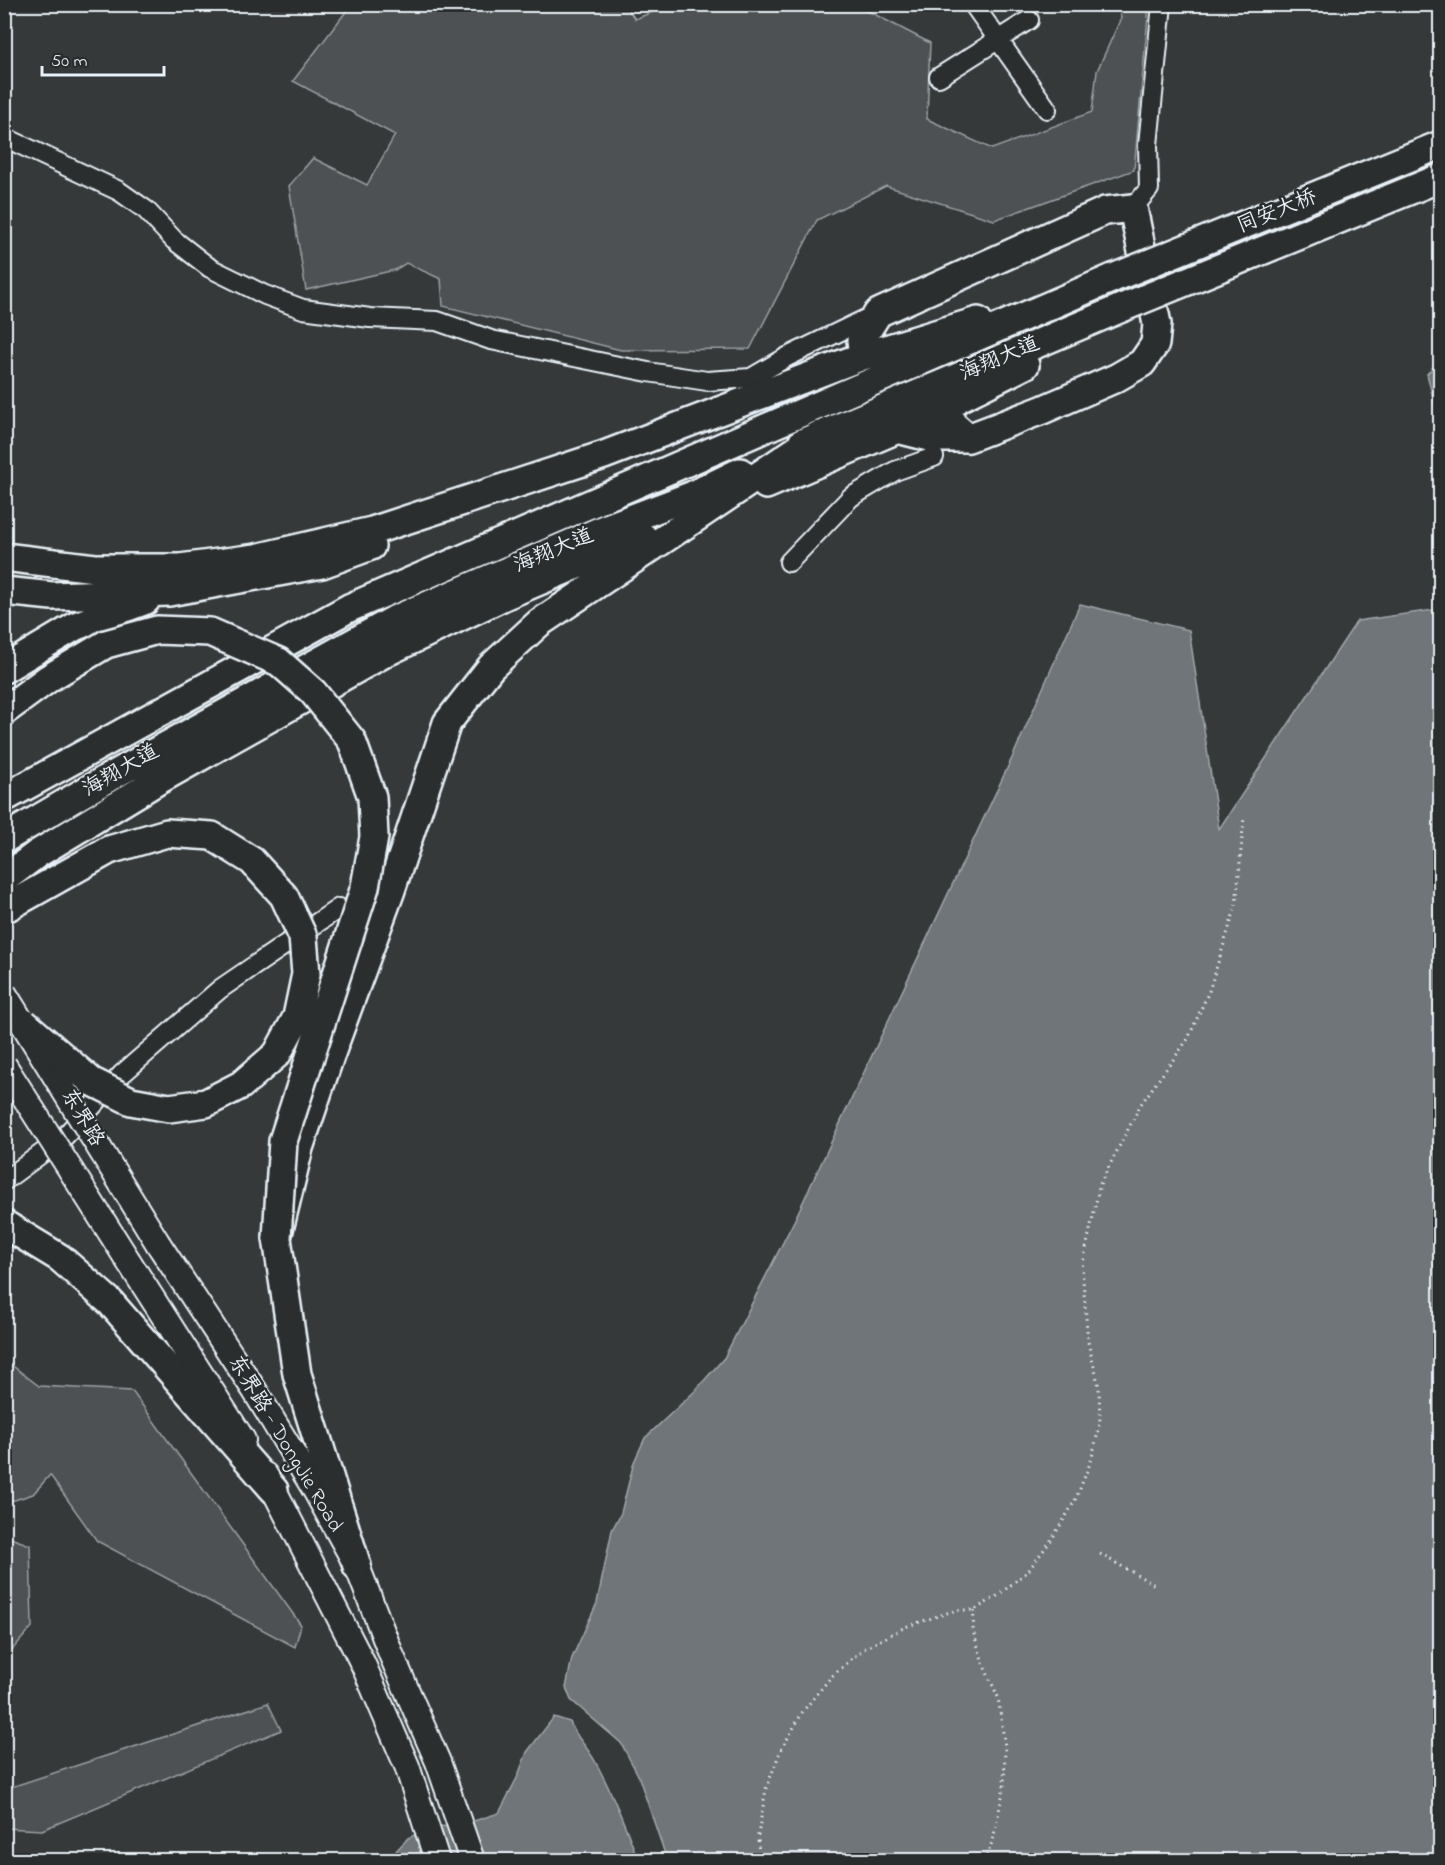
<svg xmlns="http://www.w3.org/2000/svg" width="1445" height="1865" font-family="'Indie Flower','LXGW WenKai TC',sans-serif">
  <rect width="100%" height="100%" fill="#35393a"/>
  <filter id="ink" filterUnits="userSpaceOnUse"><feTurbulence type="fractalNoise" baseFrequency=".0167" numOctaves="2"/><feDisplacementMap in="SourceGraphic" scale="12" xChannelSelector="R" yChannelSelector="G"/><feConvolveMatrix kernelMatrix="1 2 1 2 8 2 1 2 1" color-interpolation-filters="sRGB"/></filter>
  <g filter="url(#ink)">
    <path fill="#4d5152" stroke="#9aa1a5" stroke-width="1.5" d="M351 5H625L635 19 670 5H849L872 13 930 43 927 119 992 149 1092 112 1097 71 1121 18 1119 5H1149L1134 170 994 220 886 186 817 220 750 349 621 350 443 306 441 279 406 263 395 270 306 290 289 186 313 158 367 185 395 135 293 81Z
      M5 1360 39 1386 132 1391 301 1625 295 1647 97 1541 50 1475 33 1494 5 1503Z
      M5 1536 30 1545 32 1627 5 1658Z
      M268 1703 281 1730 42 1830 5 1828V1789Z"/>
    <path fill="#707579" stroke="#a0a7ac" stroke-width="1.5" d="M1440 359V417L1437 414 1427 374Z
      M1080 604 1189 630 1219 829 1357 621 1440 609V1860H667L638 1775 621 1743 571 1700 566 1688 572 1658 597 1603 612 1530 621 1513 634 1462 645 1438 694 1392 724 1358 794 1221 1012 758Z
      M554 1717 570 1722C576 1737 587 1747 595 1761 612 1792 626 1827 638 1860H397L396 1851 408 1838 437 1826 455 1827 499 1813 517 1778 527 1752Z"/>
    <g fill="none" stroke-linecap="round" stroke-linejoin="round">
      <g stroke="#e8f1f8" stroke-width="22">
        <path id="minor" d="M973 4 1047 109
          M939 77 1029 20
          M4 137 119 191 146 210 174 240 210 268 265 295 303 309 370 318 437 321 491 340 648 372 707 381 751 378 787 357 878 313
          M1133 208 1149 189 1148 145 1162 4
          M789 562 851 497 895 471 934 457
          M4 1181 64 1137 122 1074 220 989 339 908"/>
      </g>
      <g stroke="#e8f1f8" stroke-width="28">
        <path id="major" d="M159 1245 255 1391 315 1490 357 1566 391 1654 438 1762 472 1860
          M129 1262 243 1440
          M265 1475 274 1490 363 1664 407 1766 437 1860"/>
      </g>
      <g stroke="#e8f1f8" stroke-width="32">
        <path id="highway" d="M863 356 861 340 878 313 1105 211 1133 208 1157 324 1155 344 1142 363 1116 378 1042 410 968 438 952 424 947 408
          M897 429 933 438H968
          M802 443 1124 307
          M766 485 947 408 959 398 1025 365
          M4 557 95 568H180L256 558 372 531 604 455 863 356 978 321
          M4 591 52 596 169 592 322 564 371 546
          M374 658 506 595 643 537
          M4 669 76 626 146 600
          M4 798 349 608 1113 278
          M4 839 108 778 394 620 609 527 693 495 740 472
          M4 879 37 854 157 781 390 650
          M4 909 109 850
          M4 1224 60 1258 110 1302 274 1490
          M357 1566 297 1374 277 1238 299 1148 330 1056 391 890 447 723 491 667 539 623 819 435"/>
      </g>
      <path stroke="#e8f1f8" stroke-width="3" stroke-dasharray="1.5 4.5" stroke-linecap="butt" d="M1100 1554 1155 1585
        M974 1610 973 1631 984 1666 998 1697 1005 1747 1004 1787 993 1840 985 1860
        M759 1860 758 1835 766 1789 780 1752 803 1711 831 1677 862 1650 905 1627 956 1610H974L996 1597 1028 1571 1052 1539 1075 1501 1091 1461 1100 1424 1099 1387 1088 1342 1082 1267 1100 1184 1141 1104 1188 1039 1209 991 1236 906 1244 817"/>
      <use href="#minor" stroke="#2a2d2e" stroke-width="18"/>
      <use href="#major" stroke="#2a2d2e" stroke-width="24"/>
      <use href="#highway" stroke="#2a2d2e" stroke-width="27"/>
      <g stroke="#e8f1f8" stroke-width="28" stroke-linecap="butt">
        <path id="major-bridge" d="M4 993 159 1245
          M4 1065 129 1262"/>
      </g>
      <g stroke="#e8f1f8" stroke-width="32" stroke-linecap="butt">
        <path id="highway-bridge" d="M1113 278 1440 145
          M1124 307 1440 178
          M4 711 49 678 106 644 157 630 210 632 279 662 313 692 352 741 372 797 374 837 365 887 283 1141 277 1238
          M24 1023 91 1081 131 1101 169 1108 206 1103 241 1085 277 1054 297 1017 306 974 303 937 284 896 252 861 212 836 167 833 109 850"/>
      </g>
      <use href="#major-bridge" stroke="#2a2d2e" stroke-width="24"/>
      <use href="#highway-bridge" stroke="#2a2d2e" stroke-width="27"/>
    </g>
  </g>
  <g text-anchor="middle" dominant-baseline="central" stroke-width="5" stroke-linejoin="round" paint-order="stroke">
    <g font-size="21" fill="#e8f1f8" stroke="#2a2d2e">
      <text transform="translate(1277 212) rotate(-22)">同安大桥</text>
      <text transform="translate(1000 359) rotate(-23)">海翔大道</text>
      <text transform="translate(554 551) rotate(-23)">海翔大道</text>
      <text transform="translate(121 771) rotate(-30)">海翔大道</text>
      <text transform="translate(82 1118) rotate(59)">东界路</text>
      <text transform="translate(285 1444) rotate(59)">东界路 - DongJie Road</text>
    </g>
  </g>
  <rect width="1445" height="1865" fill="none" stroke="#2a2d2e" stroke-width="24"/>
  <rect x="12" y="12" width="1421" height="1841" fill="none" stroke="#e8f1f8" stroke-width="2" filter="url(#ink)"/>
  <path d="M42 66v9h122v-9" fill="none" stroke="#e8f1f8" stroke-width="3"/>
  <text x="51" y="66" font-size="18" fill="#e8f1f8" stroke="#2a2d2e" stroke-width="4.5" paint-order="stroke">50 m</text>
</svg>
